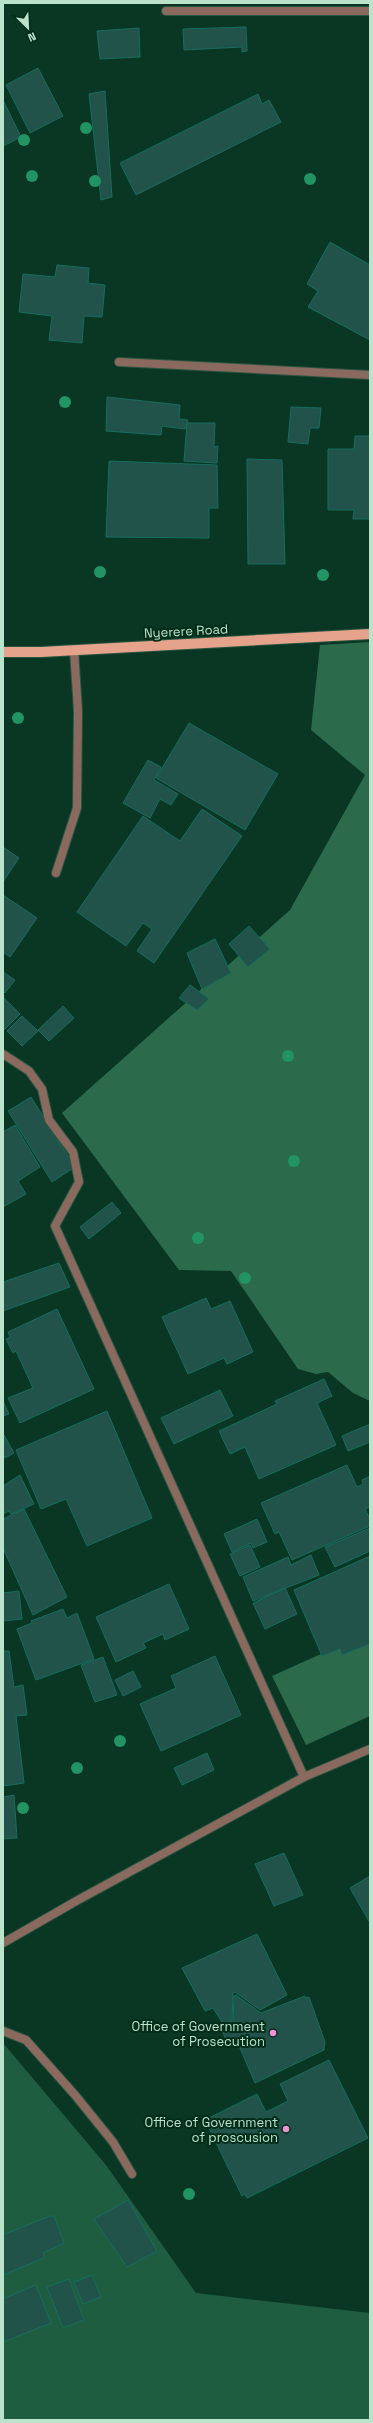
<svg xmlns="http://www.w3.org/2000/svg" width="373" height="2423" font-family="'Space Grotesk',sans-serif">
  <rect width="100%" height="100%" fill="#0a3723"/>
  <path fill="#1f5d40" d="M3 2043 106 2165 196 2293 370 2313V2420H3Z"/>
  <path fill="#2b6b4b" d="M370 642V1401L353 1393 328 1372 316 1374 298 1369 231 1271 179 1270 62 1113 290 910 365 775 311 730 320 645Z
    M370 1632V1716L306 1745 272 1676Z"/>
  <path fill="#21534a" stroke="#166d5f" d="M246 27 247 51 242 52V47L184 50 183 29Z
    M139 28 140 57 100 59 97 31Z
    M38 68 63 116 30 133 6 85Z
    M105 91 112 197 101 200 89 94Z
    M258 94 262 104 269 100 281 122 136 195 120 163Z
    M3 100 21 137 3 146Z
    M330 242 370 265V340L308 307 318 291 307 284Z
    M57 265 89 268 88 283 105 285 102 317 84 316 82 343 49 340 52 316 19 312 23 274 55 277Z
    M107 397 180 405 179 419 188 420 185 429 162 426 161 435 106 431Z
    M291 407 321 408 319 428H310L308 444 288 442Z
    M187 423H215L214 447 218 446 217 463 184 461Z
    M355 436H370V519H353L354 510H328V449H354Z
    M247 459 282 460 285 564H248Z
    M109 461 217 465 218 508H209V538L106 537Z
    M189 723 278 774 245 830 156 778Z
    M148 760 161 767 154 780 178 794 171 805 160 799 150 818 123 803Z
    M202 809 242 836 154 963 137 951 152 929 143 923 126 946 77 912 143 816 180 841Z
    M3 847 19 858 3 882Z
    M3 895 37 918 10 957 3 952Z
    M249 926 270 949 248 967 229 944Z
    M215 939 231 973 202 989 187 953Z
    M3 972 15 980 5 993 3 991Z
    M190 985 209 999 197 1010 179 998Z
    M3 997 20 1014 3 1031Z
    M63 1006 74 1018 49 1041 38 1030Z
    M22 1016 38 1031 22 1046 7 1031Z
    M31 1097 75 1167 52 1182 8 1111Z
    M15 1125 40 1167 18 1181 26 1194 3 1207V1132Z
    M112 1202 121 1213 89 1239 80 1227Z
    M59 1263 70 1287 3 1311V1282Z
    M206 1298 211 1309 230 1301 253 1352 227 1364 224 1358 188 1374 162 1317Z
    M57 1309 94 1389 20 1423 8 1398 33 1388 16 1351 13 1353 6 1339 10 1337 8 1332Z
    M324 1379 332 1396 317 1403 336 1445 259 1479 245 1447 230 1454 219 1431 277 1404 275 1401Z
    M220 1390 233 1416 174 1444 161 1418Z
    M3 1401 9 1414 3 1416Z
    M107 1411 152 1518 87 1546 66 1499 41 1509 16 1450Z
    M370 1424V1442L348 1451 342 1436Z
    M4 1435 14 1453 5 1458 3 1453Z
    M347 1465 357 1487 363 1484 362 1480 370 1476V1507L365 1509 370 1519V1526L292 1560 279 1532 275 1534 261 1503Z
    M20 1475 34 1504 11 1514 9 1511 3 1514V1486Z
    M24 1509 67 1597 33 1615 3 1548V1519Z
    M257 1519 267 1542 253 1548 251 1543 232 1552 224 1534Z
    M370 1528V1551L335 1567 325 1547Z
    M250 1545 260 1567 240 1576 230 1554Z
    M311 1555 319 1575 253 1601 243 1577 288 1557 291 1565Z
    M370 1556V1644L342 1655 340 1649 322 1656 294 1590Z
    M169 1584 189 1629 165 1640 163 1634 143 1643 146 1648 116 1662 96 1617Z
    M285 1588 297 1614 265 1629 253 1603Z
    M19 1591 22 1619 3 1621V1593Z
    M63 1609 67 1618 77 1613 94 1659 36 1680 17 1629 32 1623 31 1621Z
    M3 1651H9L14 1687 23 1685 27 1715 16 1716 24 1783 3 1786Z
    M215 1656 241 1715 161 1751 140 1704 176 1688 171 1676Z
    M103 1657 117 1695 95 1702 81 1665Z
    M133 1671 141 1687 123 1696 115 1680Z
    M207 1753 214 1770 182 1785 174 1768Z
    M14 1795 17 1838 3 1839V1797Z
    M284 1853 303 1895 274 1906 255 1864Z
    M370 1876V1923L350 1888Z
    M257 1934 287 1995 260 2010 235 1992 233 1993 232 2021 223 2024 213 2008 205 2011 182 1968Z
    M236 1995 261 2013 305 1996V1998L309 1997 325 2042 324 2050 255 2083 236 2039 227 2042 219 2024 222 2023 225 2027 233 2024 234 1996Z
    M329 2060 368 2138 247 2198 245 2194 242 2196 205 2120 257 2094 266 2112 288 2101 280 2084Z
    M128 2200 157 2251 127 2267 94 2219Z
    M50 2216H54L64 2243 43 2253 44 2258 3 2275V2235Z
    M92 2275 101 2297 83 2304 74 2282Z
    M69 2279 84 2320 63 2328 47 2287Z
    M36 2285 51 2323 3 2342V2299Z"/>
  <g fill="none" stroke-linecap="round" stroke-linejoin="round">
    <g stroke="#2a5641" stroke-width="10">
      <path id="service" d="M119 362 370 375
        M56 873 77 808 78 711 74 650
        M3 2031 26 2040 75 2095 113 2142 132 2174"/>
    </g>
    <g stroke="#2a5641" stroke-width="10">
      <path id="minor" d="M166 11H370
        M3 1054 29 1071 42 1089 49 1120 73 1152 79 1182 55 1226 304 1777"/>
    </g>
    <g stroke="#2a5641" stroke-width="10">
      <path id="tertiary" d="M3 1943 78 1900 304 1777 370 1749"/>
    </g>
    <g stroke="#2a5641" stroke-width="12">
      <path id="primary" d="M3 652H41L370 634"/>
    </g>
    <use href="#service" stroke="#8a695e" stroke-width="8"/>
    <use href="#minor" stroke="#8a695e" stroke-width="8"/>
    <use href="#tertiary" stroke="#8a695e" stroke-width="8"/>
    <use href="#primary" stroke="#e5a38c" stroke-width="10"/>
  </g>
  <g fill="#229362">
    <circle cx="86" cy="128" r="6"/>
    <circle cx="24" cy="140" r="6"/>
    <circle cx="32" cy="176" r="6"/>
    <circle cx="310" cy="179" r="6"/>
    <circle cx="95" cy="181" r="6"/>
    <circle cx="65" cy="402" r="6"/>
    <circle cx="100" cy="572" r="6"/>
    <circle cx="323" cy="575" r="6"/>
    <circle cx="18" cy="718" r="6"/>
    <circle cx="288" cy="1056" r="6"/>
    <circle cx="294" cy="1161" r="6"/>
    <circle cx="198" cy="1238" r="6"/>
    <circle cx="245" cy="1278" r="6"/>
    <circle cx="120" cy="1741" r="6"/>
    <circle cx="77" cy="1768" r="6"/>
    <circle cx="23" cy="1808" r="6"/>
    <circle cx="189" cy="2194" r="6"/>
  </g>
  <g fill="#f391d5" stroke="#002d19" stroke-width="1.5">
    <circle cx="273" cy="2033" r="4"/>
    <circle cx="286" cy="2129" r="4"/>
  </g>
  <g text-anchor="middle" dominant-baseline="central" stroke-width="4" stroke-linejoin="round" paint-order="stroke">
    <g font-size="13" fill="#bbe2cb" stroke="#002d19">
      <text transform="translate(186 631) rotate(-3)">Nyerere Road</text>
    </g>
    <g font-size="13" fill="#bbe2cb" stroke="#002d19" text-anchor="end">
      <text x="265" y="2026">Office of Government<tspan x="265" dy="15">of Prosecution</tspan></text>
      <text x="278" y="2122">Office of Government<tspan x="278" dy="15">of proscusion</tspan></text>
    </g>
  </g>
  <rect width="373" height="2423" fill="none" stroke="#bbe2cb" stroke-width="8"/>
  <g transform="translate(28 28) rotate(156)" stroke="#002d19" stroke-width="3" paint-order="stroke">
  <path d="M0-3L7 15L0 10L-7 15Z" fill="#bbe2cb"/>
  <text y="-6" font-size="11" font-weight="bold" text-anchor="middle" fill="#bbe2cb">N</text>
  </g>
</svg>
